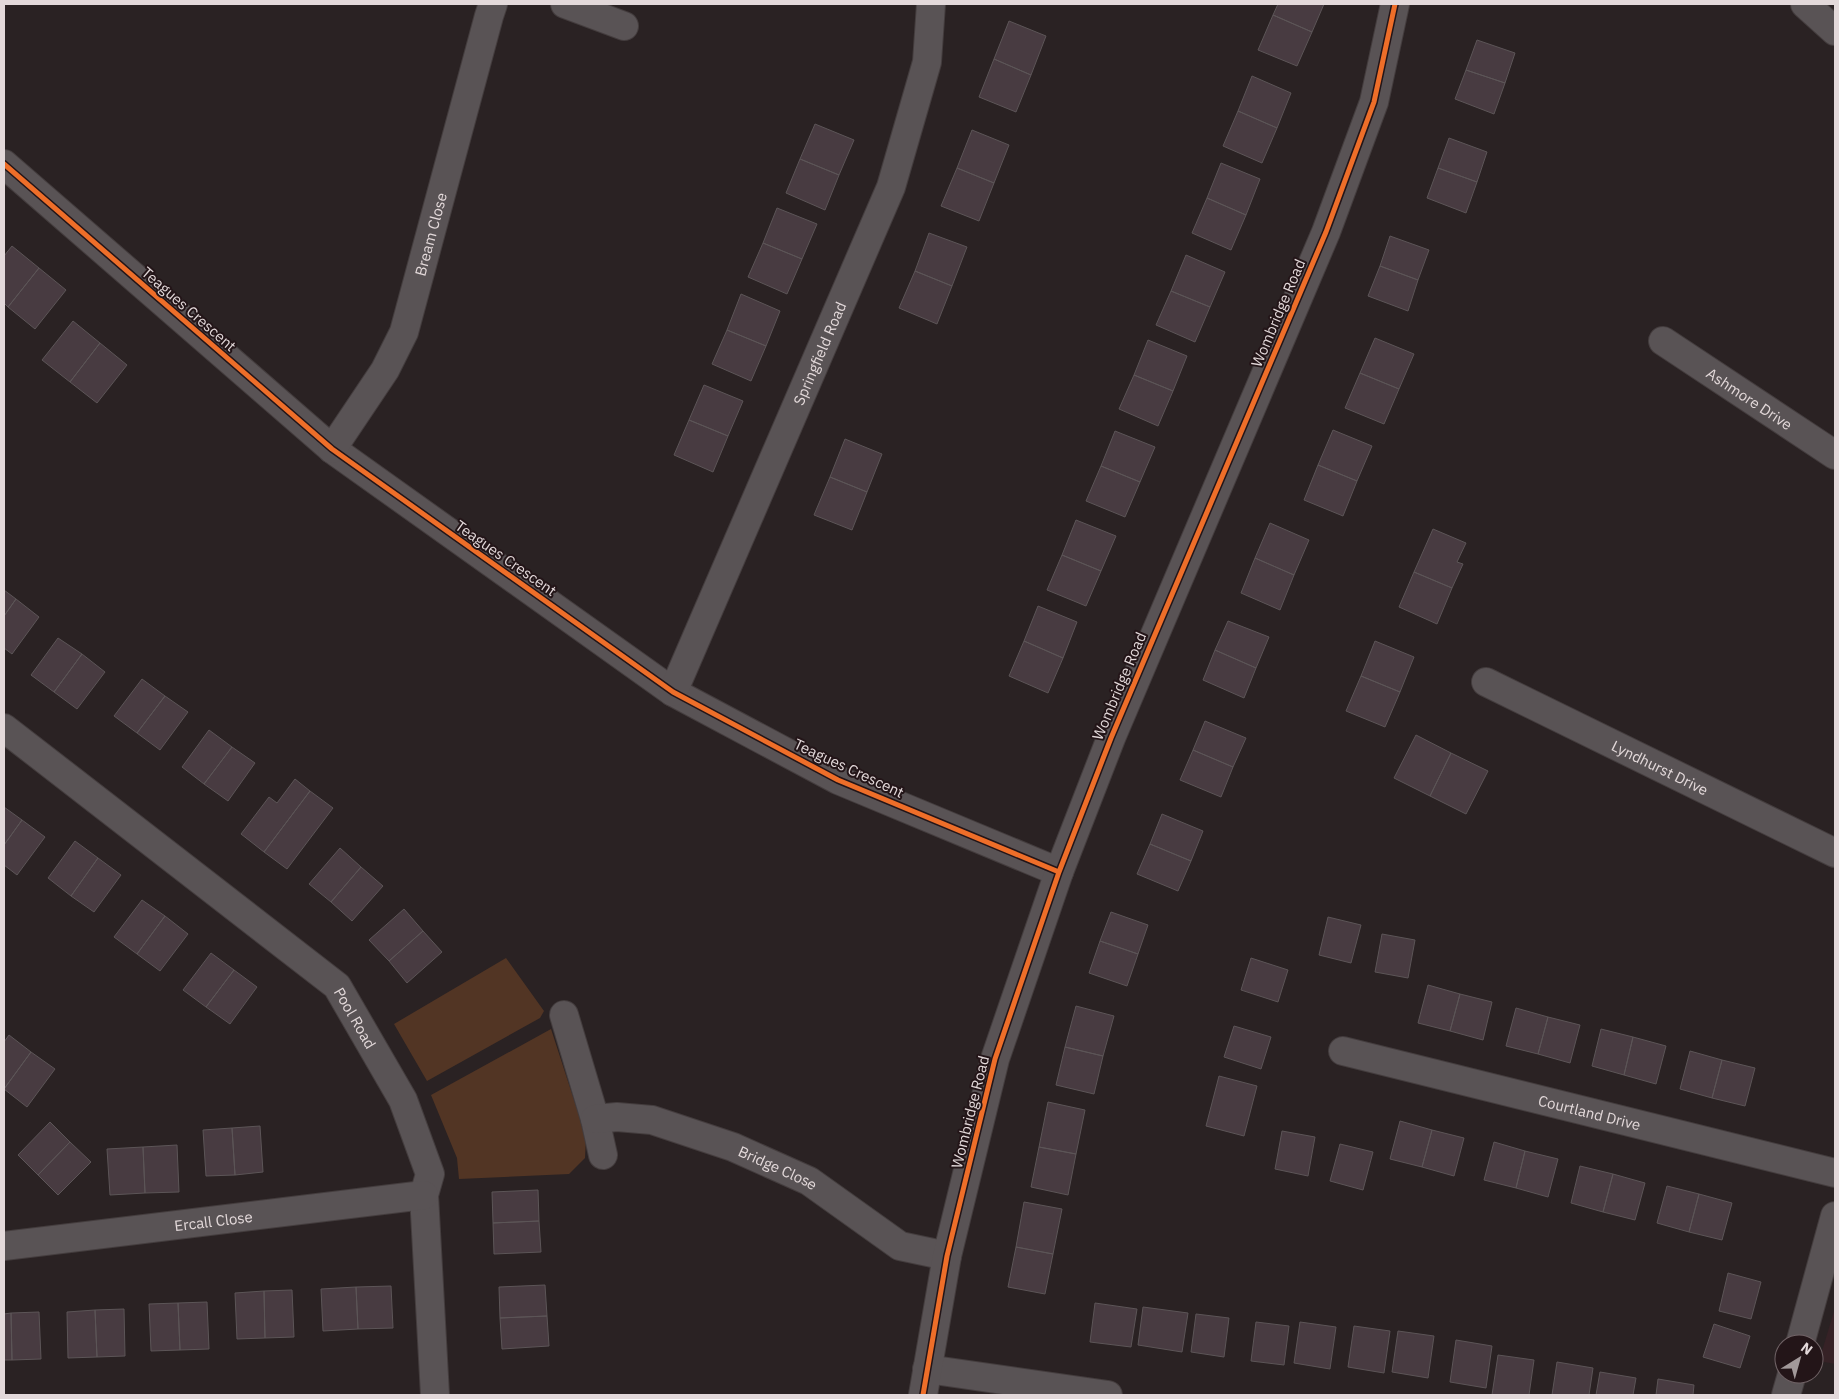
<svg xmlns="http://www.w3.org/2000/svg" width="1839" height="1399" font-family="'IBM Plex Sans',sans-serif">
  <rect width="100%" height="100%" fill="#2a2223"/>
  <path fill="#362226" d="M1835 1308V1364L1819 1361Z"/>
  <path fill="#523524" d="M506 958 544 1011 540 1018 427 1081 394 1024Z
    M551 1029 586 1137 585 1158 569 1174 459 1179 457 1158 431 1095Z"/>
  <path fill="#483b41" stroke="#5c5557" d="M1278 4H1324L1312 32 1273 15Z
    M1273 15 1312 32 1297 66 1258 50Z
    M1009 21 1046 36 1031 75 994 59Z
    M1477 40 1515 53 1505 83 1466 70Z
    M994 59 1031 75 1016 112 979 97Z
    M1466 70 1505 83 1494 114 1455 99Z
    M1252 76 1291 93 1277 128 1238 111Z
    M1238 111 1277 128 1262 163 1223 146Z
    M815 124 854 140 839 175 800 159Z
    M972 130 1009 145 994 183 957 168Z
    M1449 138 1487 152 1477 182 1438 168Z
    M800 159 839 175 825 210 786 193Z
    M1221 163 1260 179 1246 215 1207 198Z
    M957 168 994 183 979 221 941 206Z
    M1438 168 1477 182 1466 213 1427 198Z
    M1207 198 1246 215 1231 250 1192 233Z
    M777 208 817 224 802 259 763 243Z
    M929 233 967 247 952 286 915 271Z
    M1390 236 1429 250 1418 280 1380 266Z
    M763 243 802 259 787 294 748 277Z
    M12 246 39 268 8 307 4 303V256Z
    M1186 255 1225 272 1210 307 1171 291Z
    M1380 266 1418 280 1408 311 1368 296Z
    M39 268 66 290 35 329 8 307Z
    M915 271 952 286 937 324 899 308Z
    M1171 291 1210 307 1195 342 1156 325Z
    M741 294 780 311 766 346 727 330Z
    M73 321 100 343 70 382 42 360Z
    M727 330 766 346 751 381 712 364Z
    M1375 338 1414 354 1399 389 1360 373Z
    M1148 340 1187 356 1173 391 1134 375Z
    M100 343 127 365 97 403 70 382Z
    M1360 373 1399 389 1384 424 1345 408Z
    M1134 375 1173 391 1158 426 1119 409Z
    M704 385 743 401 728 436 689 420Z
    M689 420 728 436 713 472 674 455Z
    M1333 430 1372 446 1357 481 1318 465Z
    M1115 431 1155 447 1140 482 1101 466Z
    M845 439 882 454 867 492 830 477Z
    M1318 465 1357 481 1343 516 1304 500Z
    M1101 466 1140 482 1125 517 1086 501Z
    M830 477 867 492 852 530 814 515Z
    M1076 520 1116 536 1101 571 1062 555Z
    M1270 523 1309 540 1294 575 1255 558Z
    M1433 529 1466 543 1457 562 1463 564 1452 588 1414 572Z
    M1062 555 1101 571 1086 606 1047 590Z
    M1255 558 1294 575 1280 610 1241 593Z
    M1414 572 1452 588 1437 624 1399 607Z
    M4 590 16 599 4 616Z
    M16 599 39 617 12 654 4 648V616Z
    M1038 606 1077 622 1063 658 1024 641Z
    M1228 621 1269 637 1256 668 1215 650Z
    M58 638 82 654 54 692 31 675Z
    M1024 641 1063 658 1048 693 1009 676Z
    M1375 641 1414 657 1400 692 1361 676Z
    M1215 650 1256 668 1244 698 1203 680Z
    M82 654 105 672 77 709 54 692Z
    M1361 676 1400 692 1385 727 1346 711Z
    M142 679 165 696 137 733 114 716Z
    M165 696 188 712 160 750 137 733Z
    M1205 721 1246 738 1233 767 1193 750Z
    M209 730 232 747 204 784 182 767Z
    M1416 735 1451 753 1430 796 1394 778Z
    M232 747 255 763 228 801 204 784Z
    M1193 750 1233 767 1221 797 1180 780Z
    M1451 753 1488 771 1466 814 1430 796Z
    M295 779 310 791 264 852 241 834 269 797 277 803Z
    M310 791 333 808 287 869 264 852Z
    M4 807 22 820 4 845Z
    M1162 814 1203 831 1191 861 1150 844Z
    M22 820 45 837 17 875 4 865V845Z
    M75 841 98 858 71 896 48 878Z
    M1150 844 1191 861 1178 891 1137 874Z
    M340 848 361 867 331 902 309 884Z
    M98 858 121 875 94 912 71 896Z
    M361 867 383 886 352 921 331 902Z
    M142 900 165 916 137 954 114 937Z
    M404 909 423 931 389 961 369 940Z
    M1111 912 1148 925 1138 954 1100 941Z
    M165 916 188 934 160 971 137 954Z
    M1328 917 1361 925 1351 963 1319 955Z
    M423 931 442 952 407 983 389 961Z
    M1382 934 1415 940 1408 978 1375 972Z
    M1100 941 1138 954 1127 986 1089 973Z
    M211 953 234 970 206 1007 183 990Z
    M1251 958 1288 970 1278 1002 1241 990Z
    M234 970 257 987 230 1024 206 1007Z
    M1428 985 1460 994 1450 1031 1418 1023Z
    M1460 994 1492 1002 1483 1040 1450 1031Z
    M1076 1006 1114 1016 1103 1056 1065 1047Z
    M1516 1008 1548 1017 1538 1054 1506 1046Z
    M1548 1017 1580 1025 1570 1063 1538 1054Z
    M1234 1026 1271 1037 1261 1069 1224 1057Z
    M1601 1029 1633 1037 1624 1075 1592 1066Z
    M9 1035 31 1052 4 1089V1042Z
    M1633 1037 1666 1046 1656 1084 1624 1075Z
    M1065 1047 1103 1056 1094 1094 1056 1085Z
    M1690 1051 1722 1060 1712 1098 1680 1089Z
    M31 1052 55 1069 27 1107 4 1089Z
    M1722 1060 1755 1068 1745 1106 1712 1098Z
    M1219 1076 1257 1086 1244 1136 1206 1126Z
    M1048 1102 1085 1110 1076 1154 1039 1147Z
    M1400 1121 1432 1130 1422 1167 1390 1159Z
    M50 1122 70 1142 38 1175 18 1155Z
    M260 1126 263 1172 235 1175 232 1128Z
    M232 1128 235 1175 206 1176 203 1130Z
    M1432 1130 1464 1138 1454 1176 1422 1167Z
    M1282 1131 1315 1137 1308 1176 1275 1169Z
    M70 1142 91 1162 58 1195 38 1175Z
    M1494 1142 1525 1151 1516 1188 1484 1180Z
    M1340 1144 1373 1152 1363 1190 1330 1181Z
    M177 1145 179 1192 145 1193 143 1147Z
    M143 1147 145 1193 110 1195 107 1149Z
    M1039 1147 1076 1154 1068 1195 1031 1187Z
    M1525 1151 1558 1159 1548 1197 1516 1188Z
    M1580 1166 1613 1174 1603 1212 1571 1203Z
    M1613 1174 1645 1183 1635 1220 1603 1212Z
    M1667 1186 1699 1194 1689 1232 1657 1223Z
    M538 1190 539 1221 493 1223 492 1192Z
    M1699 1194 1732 1203 1722 1240 1689 1232Z
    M1024 1202 1062 1209 1053 1254 1016 1247Z
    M539 1221 541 1252 494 1254 493 1223Z
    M1016 1247 1053 1254 1045 1294 1008 1287Z
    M1728 1273 1761 1282 1751 1319 1719 1311Z
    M545 1285 547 1316 500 1318 499 1287Z
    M391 1286 393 1328 358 1329 356 1287Z
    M356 1287 358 1329 323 1331 321 1289Z
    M292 1290 294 1337 265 1338 264 1291Z
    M264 1291 265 1338 237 1339 235 1293Z
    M207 1302 209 1349 180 1350 178 1303Z
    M178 1303 180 1350 151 1351 149 1304Z
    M1095 1303 1137 1309 1131 1347 1090 1342Z
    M1143 1307 1188 1313 1182 1352 1138 1345Z
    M124 1309 125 1356 97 1357 95 1310Z
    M95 1310 97 1357 68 1358 67 1312Z
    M39 1312 41 1359 12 1360 11 1313Z
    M11 1313 12 1360H4V1314Z
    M1196 1314 1229 1318 1224 1357 1191 1352Z
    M547 1316 549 1346 502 1349 500 1318Z
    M1256 1322 1289 1326 1284 1365 1251 1361Z
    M1300 1322 1336 1327 1330 1369 1294 1363Z
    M1714 1324 1750 1336 1740 1368 1703 1357Z
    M1354 1326 1390 1331 1384 1373 1348 1367Z
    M1398 1331 1434 1336 1428 1378 1392 1372Z
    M1456 1340 1492 1346 1486 1388 1450 1382Z
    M1498 1355 1534 1360 1529 1395H1492Z
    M1557 1362 1593 1368 1589 1395H1552Z
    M1600 1372 1636 1378 1633 1395H1596Z
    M1658 1379 1694 1385 1693 1395H1656Z"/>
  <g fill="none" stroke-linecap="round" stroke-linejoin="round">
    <g stroke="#443d3e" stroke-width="30">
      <g id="street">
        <path d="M565 4 624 26"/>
        <path d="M1805 4 1835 31"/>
        <path d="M4 164 332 449 673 692 838 780 1059 872"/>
        <path id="s1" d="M1663 341 1835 455"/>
        <path id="s2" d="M332 449 385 370 404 332 489 16 493 4"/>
        <path id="s3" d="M1486 682 1835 853"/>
        <path id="s4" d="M673 692 891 187 927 62 931 4"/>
        <path id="s5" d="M4 728 337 986 403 1100 430 1174 424 1195 435 1395"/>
        <path d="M564 1015 595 1119 603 1155"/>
        <path id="s6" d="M1343 1051 1835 1173"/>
        <path id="s7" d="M595 1119 617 1117 652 1120 733 1147 809 1181 900 1246 947 1256"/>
        <path id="s8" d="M4 1246 424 1195"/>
        <path d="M1800 1344 1835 1216"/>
        <path d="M927 1369 1108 1395"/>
        <path d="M1786 1395 1792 1374"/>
      </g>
    </g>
    <g stroke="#443d3e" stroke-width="30">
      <path id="secondary" d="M923 1395 947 1256 995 1059 1059 872 1111 738 1326 232 1374 102 1395 4"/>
    </g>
    <use href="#street" stroke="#595355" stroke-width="28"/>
    <use href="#secondary" stroke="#595355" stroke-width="28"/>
    <g stroke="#231518" stroke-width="8">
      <path id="cycleway" d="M4 164 332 449 673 692 838 780 1059 872
        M923 1395 947 1256 995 1059 1059 872 1111 738 1326 232 1374 102 1395 4"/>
    </g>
    <use href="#cycleway" stroke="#ee6e29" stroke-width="5"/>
  </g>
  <g text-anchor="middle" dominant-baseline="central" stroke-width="4" stroke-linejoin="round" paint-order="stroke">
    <g font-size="15" fill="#e3d9da" stroke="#231518">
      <text stroke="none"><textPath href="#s2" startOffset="239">Bream Close</textPath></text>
      <text transform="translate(189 309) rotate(41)">Teagues Crescent</text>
      <text transform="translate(1278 313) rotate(-67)">Wombridge Road</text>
      <text stroke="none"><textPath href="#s4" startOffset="369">Springfield Road</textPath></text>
      <text stroke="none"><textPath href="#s1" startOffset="104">Ashmore Drive</textPath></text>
      <text transform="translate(506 558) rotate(35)">Teagues Crescent</text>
      <text transform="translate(1119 686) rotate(-67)">Wombridge Road</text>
      <text transform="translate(849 768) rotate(25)">Teagues Crescent</text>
      <text stroke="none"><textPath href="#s3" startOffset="194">Lyndhurst Drive</textPath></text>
      <text stroke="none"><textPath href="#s5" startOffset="458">Pool Road</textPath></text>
      <text transform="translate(970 1112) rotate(-76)">Wombridge Road</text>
      <text stroke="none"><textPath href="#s6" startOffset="254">Courtland Drive</textPath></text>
      <text stroke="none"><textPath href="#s7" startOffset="192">Bridge Close</textPath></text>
      <text stroke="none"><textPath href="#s8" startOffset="211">Ercall Close</textPath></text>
    </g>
  </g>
  <rect width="1839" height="1399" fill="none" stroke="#e3d9da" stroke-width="10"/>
  <g transform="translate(1799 1359) rotate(37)"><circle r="24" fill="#231518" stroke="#706366"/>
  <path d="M0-4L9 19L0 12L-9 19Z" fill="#a2999a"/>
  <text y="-8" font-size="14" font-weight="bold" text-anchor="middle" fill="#e3d9da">N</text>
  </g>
</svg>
